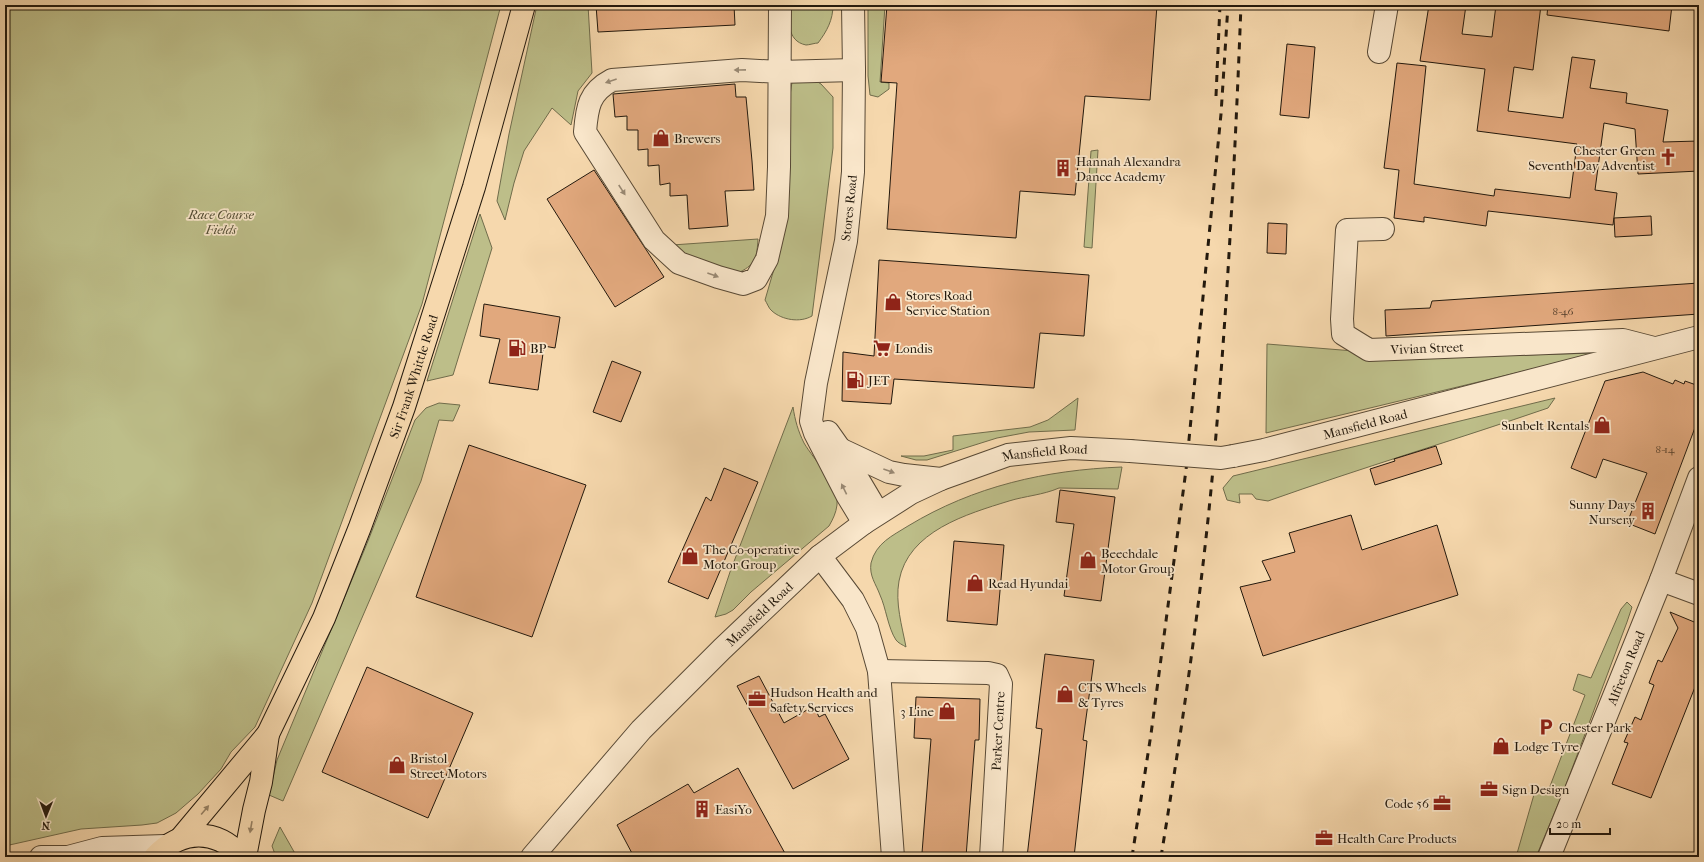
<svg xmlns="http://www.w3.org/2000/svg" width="1704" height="862" font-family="'IM FELL French Canon',serif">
  <rect width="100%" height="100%" fill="#f6d8ad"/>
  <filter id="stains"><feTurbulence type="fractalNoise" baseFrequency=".005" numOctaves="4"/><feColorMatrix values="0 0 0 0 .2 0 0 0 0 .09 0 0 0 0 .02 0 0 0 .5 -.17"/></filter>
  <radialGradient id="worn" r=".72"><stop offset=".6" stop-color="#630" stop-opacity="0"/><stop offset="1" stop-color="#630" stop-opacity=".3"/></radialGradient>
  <path fill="#bdbe89" stroke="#706c4b" d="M5 5H501L422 304 312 603 255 727 231 752 221 769 198 794 176 813 157 823 142 825 81 829 5 846Z
    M537 5H588L592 73 578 91 571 125 552 108 524 151 514 183 505 220 497 201 509 134Z
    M790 5H833C833 20 827 31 818 43 815 43 809 45 806 45 786 41 789 19 790 5Z
    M868 5H885L880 82 889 83V89L878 97 870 95 868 76Z
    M811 78 821 84 833 97V148L812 316C800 323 782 320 772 311 769 309 767 303 765 300L783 238 789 102 792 82Z
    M1098 150 1092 248 1084 247 1091 151Z
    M480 214 492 248 453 375 427 381Z
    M758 239C757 256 756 264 740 272L690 260 672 245Z
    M1267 344 1354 351 1367 359 1599 353 1266 433Z
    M1078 398 1075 430 1029 432 997 438 927 460H916L901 456H924L953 450V436L1030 427 1048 420Z
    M1555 398 1548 408C1455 440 1361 468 1268 501L1256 499 1252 494H1239L1240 503 1227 500 1223 488 1233 476Z
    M439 403 460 405 453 421 439 420 421 481 283 801 269 795 277 760 368 541 415 420 426 408Z
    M793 407C795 420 798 431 804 443 814 460 839 485 837 505 836 513 833 519 829 526L751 592 733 610 726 614 715 617 730 572Z
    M1122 467 1118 489 1059 488C1043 495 1025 496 1009 501 967 514 908 531 899 581 895 603 902 626 906 647 903 645 898 643 896 640 888 628 886 608 880 595 876 584 869 576 871 563 876 543 892 536 908 526 974 486 1046 470 1122 467Z
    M1627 602 1632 607 1627 622 1564 790 1536 857H1516L1535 791 1547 794 1585 695 1573 690 1578 674 1591 678 1621 609Z
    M280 827 297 857H276L272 846Z"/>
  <path fill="#e1a87d" stroke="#23190d" d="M596 5H734L735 25 598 32Z
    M887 5H1157L1150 100 1085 96 1075 195 1020 191 1016 238 887 229 897 83 881 82Z
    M1429 5H1466L1462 34 1492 37 1496 5H1541L1533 70 1514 67 1508 111 1563 118 1572 57 1595 60 1590 88 1627 93 1626 103 1668 110 1663 142 1699 141V171L1638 174 1635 129 1604 123 1595 190 1617 193 1613 225 1488 211 1486 226 1424 217V222L1394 218 1399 170 1384 168 1397 63 1426 66 1414 184 1494 196 1495 189 1570 198 1577 144 1477 131 1485 69 1420 61Z
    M1548 5H1672L1669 31 1547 15Z
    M1287 44 1315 47 1309 118 1280 115Z
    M735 84 736 97H746L752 161 754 190 725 191 728 226 689 229 687 195 670 196V183L660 185 659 165 648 166V149L638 150V130H627V116L615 117 613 94Z
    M594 170 664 277 615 307 547 199Z
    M1651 216 1652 235 1615 237 1614 218Z
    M1268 223 1287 224 1286 254 1267 253Z
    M879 260 1089 275 1084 336 1040 333 1034 388 894 379 891 404 842 401 843 352 874 356Z
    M1699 283V314L1386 336 1385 310 1430 308 1432 301Z
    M484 304 560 317 555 348 544 346 538 390 489 383 500 339 480 336Z
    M612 361 641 372 621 422 593 412Z
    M1643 372 1673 384 1675 380 1684 384 1685 381 1699 386V417L1655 534 1627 523 1647 473 1603 459 1596 478 1571 468 1605 381Z
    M469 445 586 485 532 637 416 597Z
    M1436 446 1442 464 1375 485 1370 469 1395 461 1394 459Z
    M724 468 758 482 708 599 668 582 706 497 711 501Z
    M1060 490 1115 497 1101 601 1064 596 1074 524 1056 522Z
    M1351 515 1362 550 1437 525 1458 595 1263 656 1240 587 1271 580 1262 561 1295 552 1289 533Z
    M954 541 1004 545 997 625 947 621Z
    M1670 612 1699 624V677L1651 798 1612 784 1628 743 1624 742 1635 717 1641 720 1654 685 1649 683 1658 660 1662 662 1678 628Z
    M1045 654 1094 660 1083 740 1087 741 1074 857H1027L1042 729 1036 728Z
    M367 667 473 713 428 818 322 772Z
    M759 676 784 723 814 706 819 717 825 714 849 759 793 789 737 686Z
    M916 697 980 699 979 740H975L966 857 922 853 931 739 914 738Z
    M738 768 787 857H634L617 825 688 784 694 793Z"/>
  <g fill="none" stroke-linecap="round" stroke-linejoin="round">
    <g stroke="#584935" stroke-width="24">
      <g id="minor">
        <path d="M780 5 779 167 777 216 767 259 756 279 743 284 718 277 679 263 654 240 585 132C587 107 589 92 612 80L742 70 779 72 854 70"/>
        <path d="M853 5 854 70 853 172 846 241 816 383 811 421 815 433 847 495 864 523"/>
        <path d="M1379 52 1387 5"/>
        <path id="s1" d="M1383 229 1347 230 1342 319 1343 334 1369 350 1623 340 1654 348"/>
        <path d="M828 432 840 449 878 513"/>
        <path d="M840 449 889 472 904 475 941 479"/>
        <path id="s2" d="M1233 456 1264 450 1699 337"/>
        <path d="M820 556 853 600 867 628 879 671 893 857"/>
        <path d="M1661 580 1699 594"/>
        <path d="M879 671 988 673 997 675 1001 684 991 857"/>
        <path d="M41 857H68L102 848 165 846"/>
        <path id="s3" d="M532 857 641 730 722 649 820 556 864 523 911 493 941 479 1008 455 1071 448 1130 451"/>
        <path id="s4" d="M1549 857 1661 580 1699 478"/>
      </g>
    </g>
    <g stroke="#23190d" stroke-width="24">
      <g id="highway">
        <path id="s5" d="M181 838 268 734 324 618 360 527 404 407 474 187 524 5"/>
        <path d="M155 857C181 829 216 828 242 857"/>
        <path d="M245 857 254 810 261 782 268 734"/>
      </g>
    </g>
    <use href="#minor" stroke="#f9e6ca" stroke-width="22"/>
    <use href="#highway" stroke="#f6d8ad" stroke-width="22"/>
    <path stroke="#23190d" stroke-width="3" stroke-dasharray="7 7" stroke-linecap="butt" d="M1216 96 1220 5
      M1132 857 1151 734 1186 470 1221 114 1228 5
      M1161 857C1182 728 1201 599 1213 469 1227 315 1235 160 1241 5"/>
    <g stroke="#584935" stroke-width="24" stroke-linecap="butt">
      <path id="minor-bridge" d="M1130 451 1221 458 1233 456"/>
    </g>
    <use href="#minor-bridge" stroke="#f9e6ca" stroke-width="22"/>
  </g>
  <defs><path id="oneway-solid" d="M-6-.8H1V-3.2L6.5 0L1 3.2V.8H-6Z"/></defs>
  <g fill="#998a75">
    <use href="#oneway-solid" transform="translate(740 70) rotate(179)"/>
    <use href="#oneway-solid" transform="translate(611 81) rotate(161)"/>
    <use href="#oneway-solid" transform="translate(622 190) rotate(57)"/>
    <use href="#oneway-solid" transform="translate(713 275) rotate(20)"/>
    <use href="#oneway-solid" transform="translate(889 471) rotate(20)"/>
    <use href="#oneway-solid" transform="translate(844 489) rotate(-116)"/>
  </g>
  <g fill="#978265">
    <use href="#oneway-solid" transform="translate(205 810) rotate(-50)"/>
    <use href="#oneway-solid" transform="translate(251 827) rotate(100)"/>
  </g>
  <defs>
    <g id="shop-bare" transform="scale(1.38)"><path d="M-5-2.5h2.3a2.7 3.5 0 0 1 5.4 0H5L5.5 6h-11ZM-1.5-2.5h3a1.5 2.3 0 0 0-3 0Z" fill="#8f2418" stroke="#f9e6ca" stroke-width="2.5" paint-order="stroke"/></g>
    <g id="church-bare" transform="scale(1.38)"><path d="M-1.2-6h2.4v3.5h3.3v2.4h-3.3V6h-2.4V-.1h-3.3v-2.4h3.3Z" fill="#8f2418" stroke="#f9e6ca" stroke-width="2.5" paint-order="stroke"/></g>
    <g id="building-bare" transform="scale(1.38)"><path d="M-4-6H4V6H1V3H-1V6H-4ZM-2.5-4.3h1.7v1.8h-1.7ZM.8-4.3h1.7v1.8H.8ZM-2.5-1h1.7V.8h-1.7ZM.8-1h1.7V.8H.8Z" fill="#8f2418" stroke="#f9e6ca" stroke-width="2.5" paint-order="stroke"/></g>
    <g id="fuel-bare" transform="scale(1.38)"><path d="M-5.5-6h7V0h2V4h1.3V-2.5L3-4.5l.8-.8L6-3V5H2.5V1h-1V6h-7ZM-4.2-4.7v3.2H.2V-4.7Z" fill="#8f2418" stroke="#f9e6ca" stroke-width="2.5" paint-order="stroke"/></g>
    <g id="supermarket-bare" transform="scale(1.38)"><path d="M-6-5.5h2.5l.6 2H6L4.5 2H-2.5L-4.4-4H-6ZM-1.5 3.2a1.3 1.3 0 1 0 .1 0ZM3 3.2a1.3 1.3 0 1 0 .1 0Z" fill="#8f2418" stroke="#f9e6ca" stroke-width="2.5" paint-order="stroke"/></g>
    <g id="office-bare" transform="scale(1.38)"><path d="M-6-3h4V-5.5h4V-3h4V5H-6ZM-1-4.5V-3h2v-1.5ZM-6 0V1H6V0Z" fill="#8f2418" stroke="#f9e6ca" stroke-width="2.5" paint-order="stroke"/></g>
    <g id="parking-bare" transform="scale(1.38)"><path d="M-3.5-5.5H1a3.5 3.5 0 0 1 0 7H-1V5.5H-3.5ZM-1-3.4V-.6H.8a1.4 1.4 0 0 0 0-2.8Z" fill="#8f2418" stroke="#f9e6ca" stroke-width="2.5" paint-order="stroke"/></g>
  </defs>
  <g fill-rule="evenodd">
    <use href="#shop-bare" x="661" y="138"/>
    <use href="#church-bare" x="1668" y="157"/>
    <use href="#building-bare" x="1063" y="168"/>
    <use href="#shop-bare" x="893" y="302"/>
    <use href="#fuel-bare" x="517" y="348"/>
    <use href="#supermarket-bare" x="882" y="348"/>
    <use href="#fuel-bare" x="855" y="380"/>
    <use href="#shop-bare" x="1602" y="425"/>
    <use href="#building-bare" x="1648" y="511"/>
    <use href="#shop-bare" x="690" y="556"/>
    <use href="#shop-bare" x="1088" y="560"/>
    <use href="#shop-bare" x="975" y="583"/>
    <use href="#shop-bare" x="1065" y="694"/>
    <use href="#office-bare" x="757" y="699"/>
    <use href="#shop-bare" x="947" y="711"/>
    <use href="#parking-bare" x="1546" y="727"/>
    <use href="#shop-bare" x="1501" y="746"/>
    <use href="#shop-bare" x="397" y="765"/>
    <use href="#office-bare" x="1489" y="789"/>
    <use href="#office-bare" x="1442" y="803"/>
    <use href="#building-bare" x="702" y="809"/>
    <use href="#office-bare" x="1324" y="838"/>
  </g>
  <g text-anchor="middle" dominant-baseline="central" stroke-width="3.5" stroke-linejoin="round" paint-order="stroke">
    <g font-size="11" fill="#523d29">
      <text x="1563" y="311">8-46</text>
      <text x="1665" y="449">8-14</text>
    </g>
    <g font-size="13" fill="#23190d" stroke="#f9e6ca" text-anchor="start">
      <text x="674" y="138">Brewers</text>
      <text x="1655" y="150" text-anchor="end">Chester Green<tspan x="1655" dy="15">Seventh Day Adventist</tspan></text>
      <text x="1076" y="161">Hannah Alexandra<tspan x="1076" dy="15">Dance Academy</tspan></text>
      <text x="906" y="295">Stores Road<tspan x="906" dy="15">Service Station</tspan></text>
      <text x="530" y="348">BP</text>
      <text x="895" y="348">Londis</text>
      <text x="868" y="380">JET</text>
      <text x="1589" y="425" text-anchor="end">Sunbelt Rentals</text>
      <text x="1635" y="504" text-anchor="end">Sunny Days<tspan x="1635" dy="15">Nursery</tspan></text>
      <text x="703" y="549">The Co-operative<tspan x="703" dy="15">Motor Group</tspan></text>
      <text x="1101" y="553">Beechdale<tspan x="1101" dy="15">Motor Group</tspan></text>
      <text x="988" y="583">Read Hyundai</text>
      <text x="1078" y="687">CTS Wheels<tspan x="1078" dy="15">&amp; Tyres</tspan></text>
      <text x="770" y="692">Hudson Health and<tspan x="770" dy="15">Safety Services</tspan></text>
      <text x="934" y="711" text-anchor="end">3 Line</text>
      <text x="1559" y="727">Chester Park</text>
      <text x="1514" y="746">Lodge Tyre</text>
      <text x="410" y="758">Bristol<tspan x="410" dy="15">Street Motors</tspan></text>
      <text x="1502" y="789">Sign Design</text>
      <text x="1429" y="803" text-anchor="end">Code 56</text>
      <text x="715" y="809">EasiYo</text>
      <text x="1337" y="838">Health Care Products</text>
    </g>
    <g font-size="13" fill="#23190d" stroke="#f9e6ca">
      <text transform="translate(849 208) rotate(-84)">Stores Road</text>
      <text stroke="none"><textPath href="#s1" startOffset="229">Vivian Street</textPath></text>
      <text stroke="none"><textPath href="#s5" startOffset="522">Sir Frank Whittle Road</textPath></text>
      <text stroke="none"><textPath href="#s2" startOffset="136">Mansfield Road</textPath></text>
      <text stroke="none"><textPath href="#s3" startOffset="669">Mansfield Road</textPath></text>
      <text stroke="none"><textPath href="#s3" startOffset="333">Mansfield Road</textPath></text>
      <text stroke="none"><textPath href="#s4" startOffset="204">Alfreton Road</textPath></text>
      <text transform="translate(998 731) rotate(-87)">Parker Centre</text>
    </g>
    <g font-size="13" font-style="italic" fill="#514b32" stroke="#f9e6ca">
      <text x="221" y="214">Race Course<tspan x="221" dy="15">Fields</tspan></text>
    </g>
  </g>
  <rect width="1704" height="862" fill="none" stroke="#f6d8ad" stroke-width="20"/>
  <rect x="6" y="6" width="1692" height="850" fill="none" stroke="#23190d" stroke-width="2"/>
  <rect x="10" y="10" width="1684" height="842" fill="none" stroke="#23190d"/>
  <g transform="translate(46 816) rotate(181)" stroke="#f9e6ca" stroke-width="3" paint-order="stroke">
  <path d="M0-3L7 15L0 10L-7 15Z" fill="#23190d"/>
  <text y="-6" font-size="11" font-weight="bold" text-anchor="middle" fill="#23190d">N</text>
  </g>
  <path d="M1550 828v6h60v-6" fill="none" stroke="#23190d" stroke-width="2"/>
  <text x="1556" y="828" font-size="12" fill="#23190d" stroke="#f9e6ca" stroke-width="3" paint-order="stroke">20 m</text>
  <rect width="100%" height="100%" filter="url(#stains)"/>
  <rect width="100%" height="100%" fill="url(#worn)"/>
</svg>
